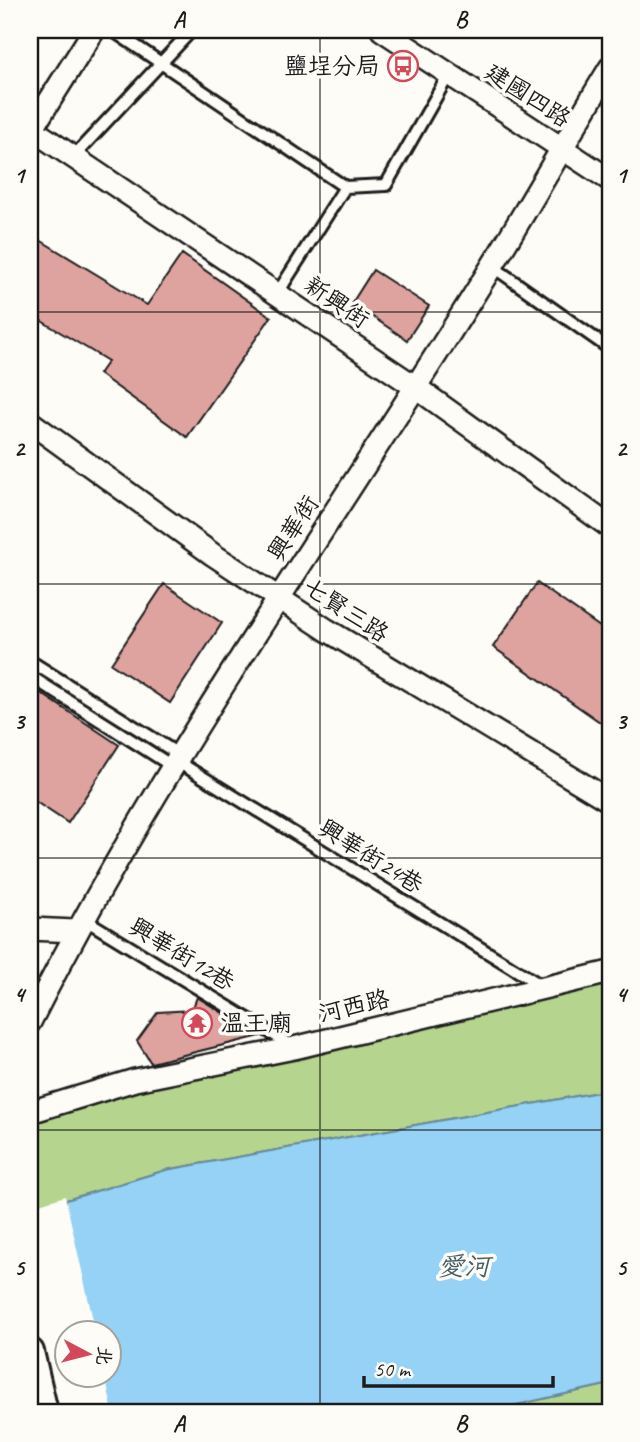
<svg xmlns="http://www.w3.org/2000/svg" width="640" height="1442" font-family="Caveat,'LXGW WenKai TC',sans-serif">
  <rect width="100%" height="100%" fill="#fdfcf7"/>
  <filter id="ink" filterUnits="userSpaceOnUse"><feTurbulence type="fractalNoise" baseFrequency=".0143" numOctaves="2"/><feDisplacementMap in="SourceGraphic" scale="14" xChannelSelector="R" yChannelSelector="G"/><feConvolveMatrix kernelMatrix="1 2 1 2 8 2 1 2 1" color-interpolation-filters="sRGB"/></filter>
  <g filter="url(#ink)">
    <path fill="#b5d58f" stroke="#687856" stroke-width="2" d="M610 982V1090L166 1170 30 1211V1123L141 1086Z
      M610 1384V1412H484Z"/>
    <path fill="#95d2f5" stroke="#65899e" stroke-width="2" fill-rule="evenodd" d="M610 1090V1384L484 1412H30V1211L166 1170ZM66 1334H108V1376H66Z"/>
    <path fill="#fdfcf7" d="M65 1196 96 1333 66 1334V1376H105L113 1412H30V1207Z"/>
    <path fill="#dea39f" stroke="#1c1c1c" stroke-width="2" d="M30 234 147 305 182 254 271 317 187 437 99 374 108 361 30 314Z
      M373 270 429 306 407 340 352 303Z
      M537 583 610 634V729L493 647Z
      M164 584 222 623 170 703 111 664Z
      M30 686 119 745 68 823 30 798Z
      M197 997 260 1036 151 1063 137 1041 158 1012 192 1010Z"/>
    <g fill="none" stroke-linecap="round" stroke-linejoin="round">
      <g stroke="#1c1c1c" stroke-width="16">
        <path id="service" d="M112 30 345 187
          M73 157 192 30
          M492 266 610 349
          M277 294 345 187 386 185 449 74
          M30 661 178 754
          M30 676 172 766
          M175 760 542 986
          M84 919 294 1047"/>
      </g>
      <g stroke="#1c1c1c" stroke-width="26">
        <path id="minor" d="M382 30 610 180
          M30 128 414 386 610 527
          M30 132 94 30
          M30 422 212 554 327 630 610 801
          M30 929 75 931
          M30 1022C163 757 337 517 492 266 533 200 570 133 610 68
          M30 1112 135 1080 294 1048 610 972"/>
      </g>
      <g stroke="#1c1c1c" stroke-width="32">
        <path id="tertiary" d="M30 1352 44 1412"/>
      </g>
      <use href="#service" stroke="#fdfcf7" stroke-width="10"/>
      <use href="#minor" stroke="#fdfcf7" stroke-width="21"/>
      <use href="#tertiary" stroke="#fdfcf7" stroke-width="26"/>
    </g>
  </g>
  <path fill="none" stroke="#1c1c1c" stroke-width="2" stroke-opacity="0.55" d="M320 30V1412M30 312H610M30 584H610M30 858H610M30 1130H610"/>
  <defs>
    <g id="bus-ring" transform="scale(1.575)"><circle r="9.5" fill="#fdfcf7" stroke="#d1495b" stroke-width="1.5"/><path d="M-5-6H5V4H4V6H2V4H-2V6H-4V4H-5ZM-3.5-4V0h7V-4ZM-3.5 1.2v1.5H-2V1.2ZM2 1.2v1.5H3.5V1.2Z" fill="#d1495b"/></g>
    <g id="temple-ring" transform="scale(1.575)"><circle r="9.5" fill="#fdfcf7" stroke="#d1495b" stroke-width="1.5"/><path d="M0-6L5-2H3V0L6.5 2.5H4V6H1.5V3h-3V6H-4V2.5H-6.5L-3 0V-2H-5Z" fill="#d1495b"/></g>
  </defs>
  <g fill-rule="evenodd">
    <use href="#bus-ring" x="403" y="66"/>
    <use href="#temple-ring" x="197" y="1023"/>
  </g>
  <g text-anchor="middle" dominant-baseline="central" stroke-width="7" stroke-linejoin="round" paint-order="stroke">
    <g font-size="24" fill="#1c1c1c" stroke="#fdfcf7" text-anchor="end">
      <text x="380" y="66">鹽埕分局</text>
      <text x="220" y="1023" text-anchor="start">溫王廟</text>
    </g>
    <g font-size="24" fill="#1c1c1c" stroke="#fdfcf7">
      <text transform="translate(528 95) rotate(33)">建國四路</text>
      <text transform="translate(337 302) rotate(34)">新興街</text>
      <text transform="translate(293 528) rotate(-57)">興華街</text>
      <text transform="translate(346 610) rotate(33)">七賢三路</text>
      <text transform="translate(371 856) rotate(32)">興華街24巷</text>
      <text transform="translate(182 954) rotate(31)">興華街12巷</text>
      <text transform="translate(354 1006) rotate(-13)">河西路</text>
    </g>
    <g font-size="26" font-style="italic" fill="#465c68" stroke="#fdfcf7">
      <text x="464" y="1266">愛河</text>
    </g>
  </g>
  <rect width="640" height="1442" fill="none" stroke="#fdfcf7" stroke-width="77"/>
  <g transform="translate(88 1354) rotate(97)"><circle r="33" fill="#fdfcf7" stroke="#a3a29f" stroke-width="2"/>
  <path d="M0-5L12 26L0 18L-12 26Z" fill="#d1495b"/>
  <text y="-10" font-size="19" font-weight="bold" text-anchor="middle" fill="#1c1c1c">北</text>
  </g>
  <path d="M364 1376v10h189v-10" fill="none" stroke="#1c1c1c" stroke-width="3.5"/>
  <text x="374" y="1376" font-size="21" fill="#1c1c1c" stroke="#fdfcf7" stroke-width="5" paint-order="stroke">50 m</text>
  <rect x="38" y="38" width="564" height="1366" fill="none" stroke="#1c1c1c" stroke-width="2.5"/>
  <g font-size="23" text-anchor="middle" font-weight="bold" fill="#1c1c1c">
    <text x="179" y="27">A</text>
    <text x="461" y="27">B</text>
    <text x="19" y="183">1</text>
    <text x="621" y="183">1</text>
    <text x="19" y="456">2</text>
    <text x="621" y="456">2</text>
    <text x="19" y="729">3</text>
    <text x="621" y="729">3</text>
    <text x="19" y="1002">4</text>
    <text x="621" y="1002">4</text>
    <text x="19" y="1275">5</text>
    <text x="621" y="1275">5</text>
    <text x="179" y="1431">A</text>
    <text x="461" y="1431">B</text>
  </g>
</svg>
